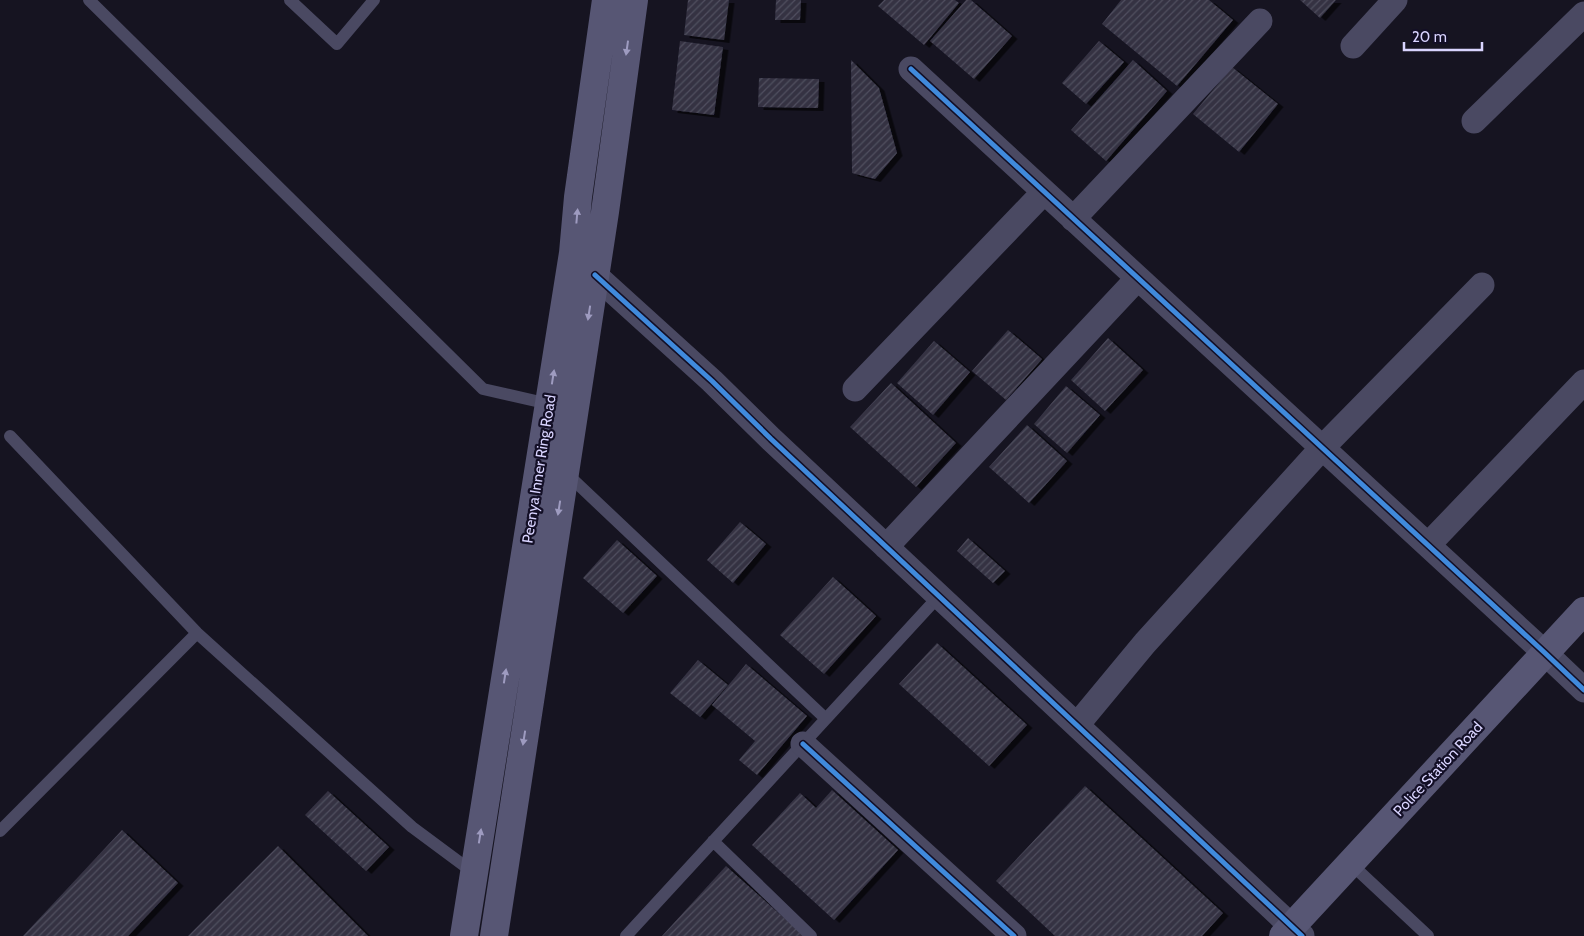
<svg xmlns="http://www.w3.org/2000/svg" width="1584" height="936" font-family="Cabin,sans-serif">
  <defs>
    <pattern id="building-hatch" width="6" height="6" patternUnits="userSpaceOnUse" patternTransform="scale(1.25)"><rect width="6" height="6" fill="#343243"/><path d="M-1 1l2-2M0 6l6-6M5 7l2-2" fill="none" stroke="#514f5f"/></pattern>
    <filter id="shadow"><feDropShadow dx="5.5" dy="3" stdDeviation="0" flood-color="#0009"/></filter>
  </defs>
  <rect width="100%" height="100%" fill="#161421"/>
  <path fill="url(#building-hatch)" filter="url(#shadow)" d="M688 0H729L724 40 684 35Z
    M776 0H801L800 20H775Z
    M884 0H955L959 3 924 45 878 6Z
    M966 0H971L1012 36 974 79 930 41Z
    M1121 0H1209L1233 20 1177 86 1102 24Z
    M1300 0H1336L1320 18Z
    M680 41 723 47 714 115 672 110Z
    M1099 41 1124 62 1086 104 1062 83Z
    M851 60 879 88 897 153 875 179 852 173Z
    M1133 60 1167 91 1106 161 1071 130Z
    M1232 67 1278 104 1239 152 1193 114Z
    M759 78 819 79 818 108 758 107Z
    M1008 330 1042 359 1006 400 972 371Z
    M1108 338 1143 370 1105 411 1071 380Z
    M934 341 970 372 933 415 897 383Z
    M891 383 956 443 916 487 850 427Z
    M1066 386 1100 415 1067 453 1034 424Z
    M1027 425 1067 461 1029 503 989 467Z
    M740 522 766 544 733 583 707 560Z
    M968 538 1005 571 993 583 957 551Z
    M617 540 657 576 623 613 583 578Z
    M833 577 876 616 824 674 780 635Z
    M937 643 1027 725 989 766 899 684Z
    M698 660 728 685 700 717 670 693Z
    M746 664 807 716 757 775 739 760 755 741 712 705Z
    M1085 786 1223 913 1202 936H1055L996 881Z
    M832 790 898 850 834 920 752 845 800 793 816 808Z
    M328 791 389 847 366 871 305 815Z
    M122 830 178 883 128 936H23Z
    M278 846 368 936H188Z
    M726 866 804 936H662Z"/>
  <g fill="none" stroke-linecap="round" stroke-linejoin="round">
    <path stroke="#4a4962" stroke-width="12" d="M89 0 483 389 549 404
      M290 0 337 44 374 0
      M10 436 197 633 412 827 474 873
      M565 472 826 719
      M0 831 197 633
      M713 841 811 936
      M1350 863 1428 936
      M626 936 939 596"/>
    <path stroke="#4a4962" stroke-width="25" d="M1353 46 1395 0
      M911 69 1545 653 1584 690
      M1474 121 1584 14
      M1073 219 1260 21
      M595 275 712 381 771 439 1302 936
      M855 389 1044 192
      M1428 545 1584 382
      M886 547 1138 278
      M1077 725 1145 643 1322 448 1482 285
      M803 744 1014 936"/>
    <path stroke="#575674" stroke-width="28" d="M464 936 573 253 578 197 606 0
      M494 936 605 212 634 0
      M1283 936 1584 611"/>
    <g stroke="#130f26" stroke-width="8">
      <path id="cycleway" d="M911 69 1545 653 1584 690
        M595 275 712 381 771 439 1302 936
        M803 744 1014 936"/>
    </g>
    <use href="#cycleway" stroke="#408adc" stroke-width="5"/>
  </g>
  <defs><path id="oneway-solid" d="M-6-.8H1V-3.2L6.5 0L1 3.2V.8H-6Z" transform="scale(1.25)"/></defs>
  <g fill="#9e9bc0">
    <use href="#oneway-solid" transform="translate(627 48) rotate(98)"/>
    <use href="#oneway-solid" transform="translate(577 216) rotate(-85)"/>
    <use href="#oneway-solid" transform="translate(589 313) rotate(99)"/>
    <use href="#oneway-solid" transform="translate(553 377) rotate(-81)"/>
    <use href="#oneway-solid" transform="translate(559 508) rotate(99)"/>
    <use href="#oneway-solid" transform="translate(505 676) rotate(-81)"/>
    <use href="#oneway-solid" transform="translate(524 738) rotate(99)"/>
    <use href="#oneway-solid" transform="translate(480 836) rotate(-81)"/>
  </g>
  <g text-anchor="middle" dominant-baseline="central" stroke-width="4.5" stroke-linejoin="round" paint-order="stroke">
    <g font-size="15" fill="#d9d4ff" stroke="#130f26">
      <text transform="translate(539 469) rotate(-81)">Peenya Inner Ring Road</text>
      <text transform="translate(1438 769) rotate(-47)">Police Station Road</text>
    </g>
  </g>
  <path d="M1404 42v8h78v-8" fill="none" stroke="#d9d4ff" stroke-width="2.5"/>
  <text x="1412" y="42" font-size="15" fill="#d9d4ff" stroke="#130f26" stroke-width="4" paint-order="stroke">20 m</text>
</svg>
